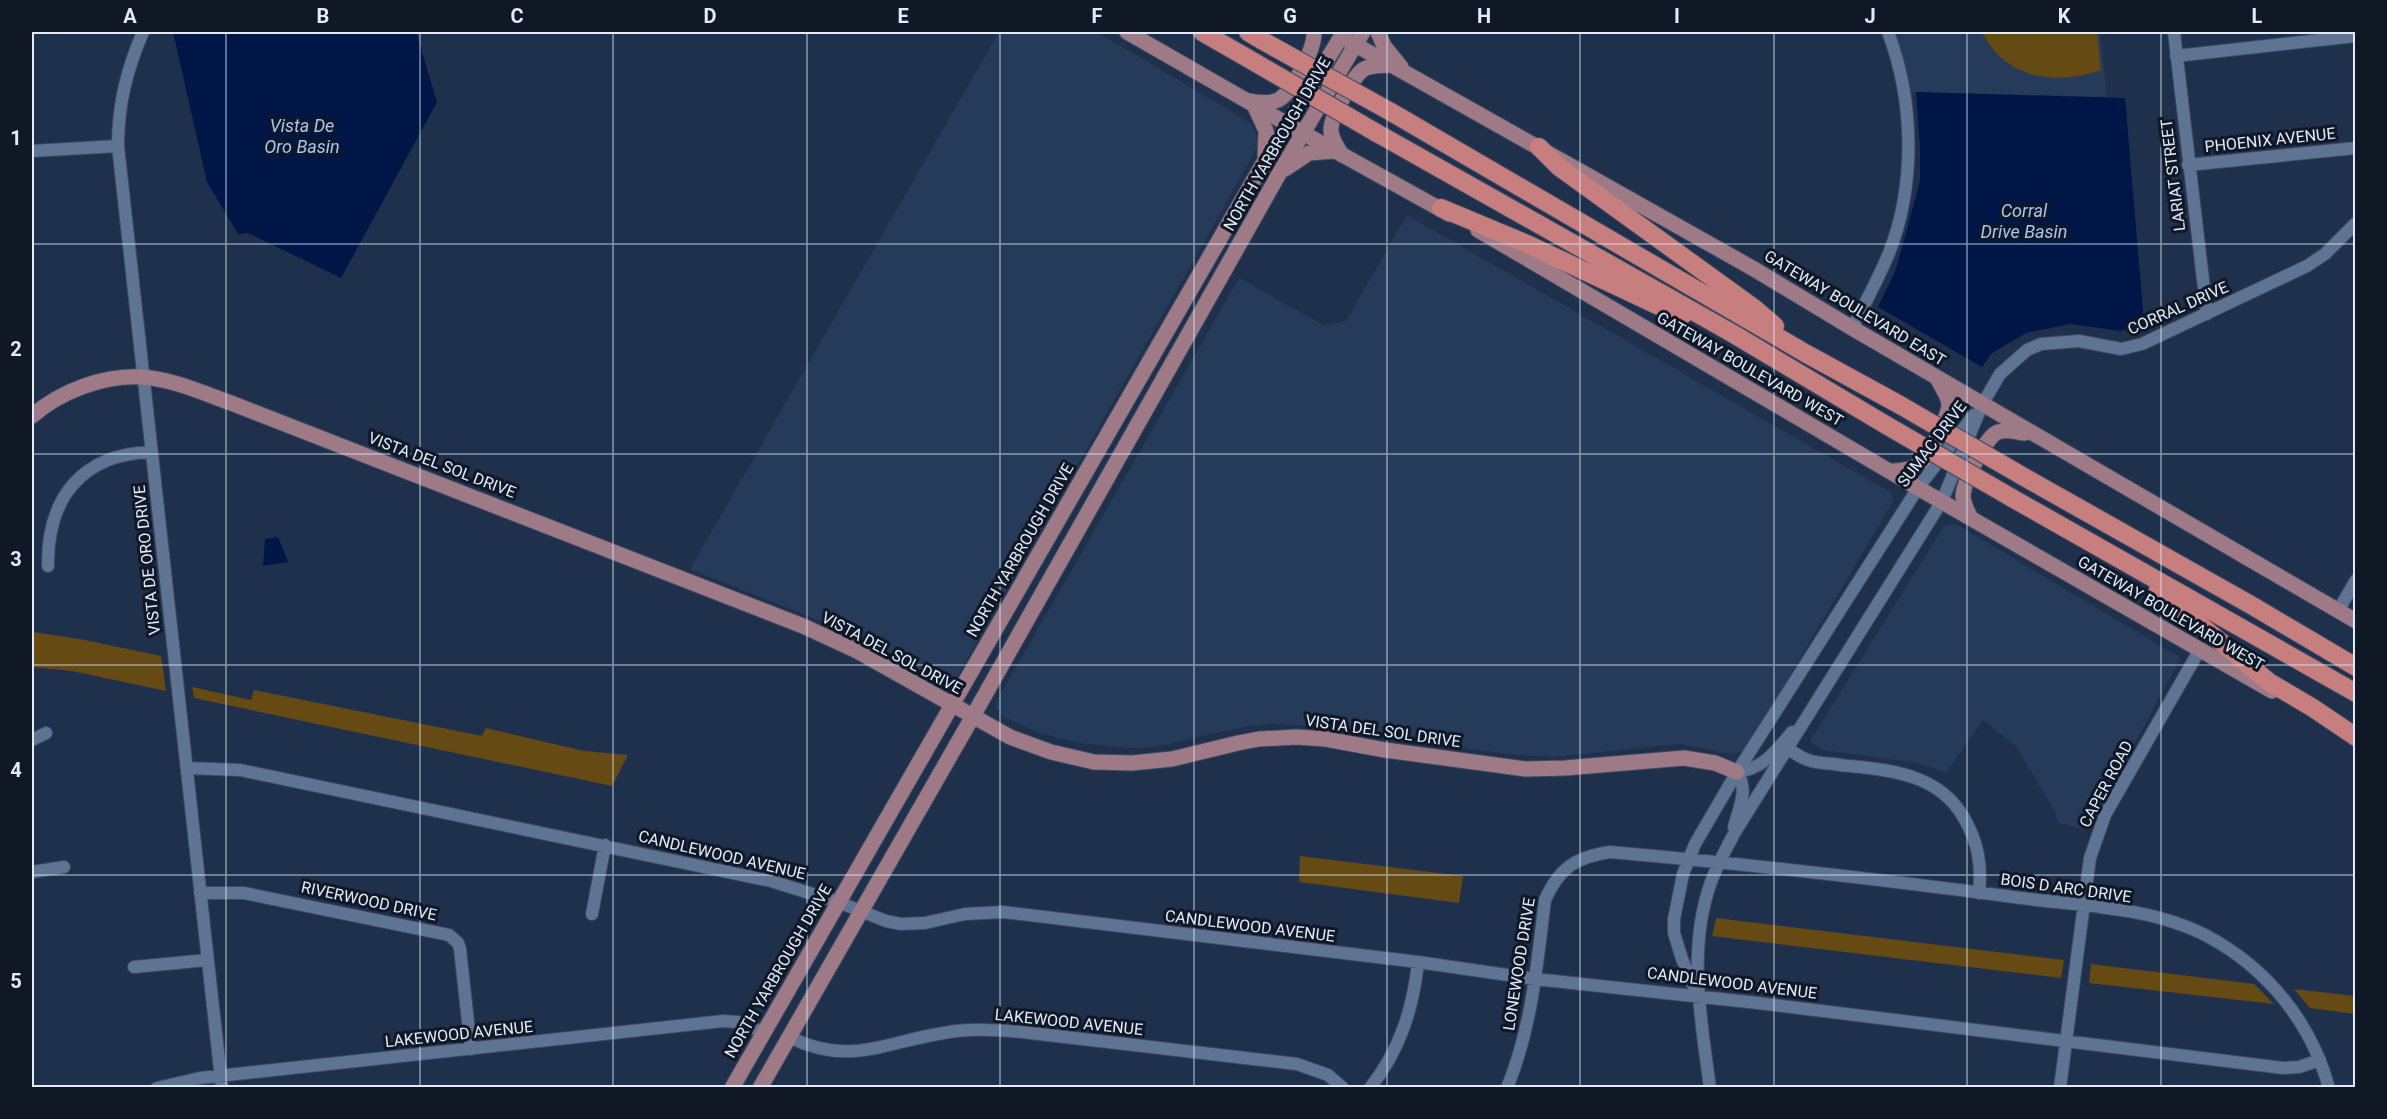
<svg xmlns="http://www.w3.org/2000/svg" width="2387" height="1119" font-family="Roboto,sans-serif">
  <rect width="100%" height="100%" fill="#1f304c"/>
  <path fill="#263a5a" d="M999 32H1097L1251 123 1260 143 951 688 840 629 690 569Z
    M1895 32H2100L2107 97 1910 92 1902 55Z
    M1407 215 1890 492 1894 500 1745 751 1732 754 1680 744 1553 757 1517 755 1388 739 1336 728 1269 724 1243 727 1154 747 1128 748 1078 743 1040 733 1003 717 996 708V702L1239 278 1323 325 1346 321Z
    M1956 524 2181 658 2087 830 2058 823 2055 812 2017 747 1983 720 1946 773 1918 763 1821 750 1810 741 1944 526Z"/>
  <path fill="#664a14" d="M1982 32H2097L2101 70C2056 86 2005 79 1982 32Z
    M32 632 80 639 161 656 166 691 72 671 32 667Z
    M192 687 251 700 254 690 482 736 486 728 584 751 628 755 612 786 194 698Z
    M1300 856 1463 876 1459 903 1299 882Z
    M1716 918 2064 960 2061 978 1712 936Z
    M2091 964 2254 984 2274 1004 2089 983Z
    M2294 989 2355 996V1014L2310 1008Z"/>
  <path fill="#001647" d="M173 32H416L437 102 341 278 248 233 238 234 207 182Z
    M1916 92 2125 98 2144 322 2121 331 2070 324 2026 333 1992 353 1982 367 1878 307 1896 269 1920 181V147Z
    M278 537 288 562 263 566 265 539Z"/>
  <g fill="none" stroke-linecap="round" stroke-linejoin="round">
    <g stroke="#3c4a62" stroke-width="14">
      <path id="minor" d="M143 32C127 69 118 104 118 146L222 1088
        M2174 32 2207 314
        M2176 56 2356 36
        M32 151 118 146
        M2188 165 2356 148
        M1852 328C1865 304 1878 279 1889 253 1916 184 1914 101 1888 32
        M48 566C47 498 82 454 151 452
        M2338 611 2356 580
        M32 740 46 733
        M1788 749C1795 753 1801 758 1808 760 1818 764 1830 763 1840 765 1887 770 1938 772 1964 818 1978 842 1982 865 1979 893
        M187 768 240 770 771 881 838 902 886 921 901 924 925 923 965 914 1003 912 1418 962 1535 979 1758 1003 2283 1068 2299 1067 2320 1060
        M1737 772C1763 769 1776 751 1792 732
        M1734 827C1739 807 1749 790 1737 772
        M32 872 64 867
        M200 893H244L449 935 458 943 460 949 471 1049
        M592 914 605 845
        M134 967 207 960
        M1696 992 1682 959 1674 933V919L1683 874 1695 844 1737 772 1918 488 1974 415
        M789 1037C850 1067 884 1042 944 1033 970 1028 996 1030 1022 1032L1297 1064 1328 1075 1343 1088
        M157 1088 200 1078 723 1021 738 1022 763 1032
        M1370 1088C1400 1050 1413 1009 1418 962
        M1507 1088C1532 1027 1537 964 1545 900 1559 868 1576 857 1610 852 1747 864 1885 880 2021 898 2082 906 2152 907 2207 936 2267 968 2311 1022 2329 1088
        M1710 1088C1701 1019 1687 949 1711 882 1717 865 1726 849 1735 832L1942 501 1983 403 2000 374 2027 350 2041 344 2079 341 2121 349 2142 344 2307 266 2325 254 2356 223
        M2060 1088 2090 858 2105 815 2199 651"/>
    </g>
    <g stroke="#3c4a62" stroke-width="17">
      <path id="major" d="M1127 32 1303 133 1449 214
        M1378 32 1384 46 1401 67
        M1347 40 1754 269 1852 328 2356 621
        M1250 101C1260 103 1269 104 1278 100 1293 92 1315 48 1314 32
        M1255 107 1266 131 1265 155
        M1342 155C1337 147 1331 139 1331 130 1330 118 1354 75 1364 69 1371 65 1383 66 1391 65
        M1285 169 1309 153 1334 151
        M1478 230 1918 488 2272 691
        M32 416C61 391 103 375 142 377 172 379 203 393 231 403L803 626 857 651 1010 737 1051 752 1094 762 1132 763 1172 759 1238 743 1259 739 1297 737 1325 739 1385 750 1526 769 1565 768 1684 758 1715 763 1737 772
        M1889 471C1922 472 1927 458 1940 431 1943 423 1949 413 1949 404 1948 395 1941 386 1937 378
        M1971 518C1967 511 1964 505 1963 497 1963 483 1985 437 1998 432 2007 429 2016 432 2025 433
        M732 1088 1264 162 1344 32
        M760 1088 973 716 1280 172 1363 32"/>
    </g>
    <g stroke="#3c4a62" stroke-width="20">
      <path id="highway" d="M1202 32 1249 59
        M1248 32 1263 41
        M1391 112 1805 353 1900 405
        M1375 132 1730 332 1886 425
        M1539 147 1559 167 1754 308 1775 326
        M1441 208 1527 244 1659 306 1683 315
        M2024 477 2251 605 2356 667
        M2012 498 2356 693
        M2158 590 2269 682 2313 708 2356 737"/>
    </g>
    <use href="#minor" stroke="#5f7393" stroke-width="12"/>
    <use href="#major" stroke="#9d7a86" stroke-width="15"/>
    <use href="#highway" stroke="#c77e7e" stroke-width="18"/>
    <g stroke="#3c4a62" stroke-width="20" stroke-linecap="butt">
      <path id="highway-bridge" d="M1263 41 1391 112
        M1249 59 1375 132
        M1900 405 2024 477
        M1886 425 2012 498"/>
    </g>
    <use href="#highway-bridge" stroke="#c77e7e" stroke-width="18"/>
  </g>
  <path fill="none" stroke="#e0ecfe" stroke-width="1.5" stroke-opacity="0.55" d="M226 32V1088M420 32V1088M613 32V1088M807 32V1088M1000 32V1088M1194 32V1088M1387 32V1088M1580 32V1088M1774 32V1088M1967 32V1088M2161 32V1088M32 244H2356M32 454H2356M32 665H2356M32 875H2356"/>
  <g text-anchor="middle" dominant-baseline="central" stroke-width="6" stroke-linejoin="round" paint-order="stroke">
    <g font-size="16" fill="#e0ecfe" stroke="#111825">
      <text transform="translate(2270 140) rotate(-6)">PHOENIX AVENUE</text>
      <text transform="translate(1277 144) rotate(-60)">NORTH YARBROUGH DRIVE</text>
      <text transform="translate(2173 175) rotate(-97)">LARIAT STREET</text>
      <text transform="translate(1855 308) rotate(31)">GATEWAY BOULEVARD EAST</text>
      <text transform="translate(2178 308) rotate(-24)">CORRAL DRIVE</text>
      <text transform="translate(1750 369) rotate(30)">GATEWAY BOULEVARD WEST</text>
      <text transform="translate(1932 444) rotate(-53)">SUMAC DRIVE</text>
      <text transform="translate(442 465) rotate(21)">VISTA DEL SOL DRIVE</text>
      <text transform="translate(1020 550) rotate(-60)">NORTH YARBROUGH DRIVE</text>
      <text transform="translate(147 560) rotate(-96)">VISTA DE ORO DRIVE</text>
      <text transform="translate(2171 613) rotate(30)">GATEWAY BOULEVARD WEST</text>
      <text transform="translate(892 653) rotate(28)">VISTA DEL SOL DRIVE</text>
      <text transform="translate(1383 731) rotate(8)">VISTA DEL SOL DRIVE</text>
      <text transform="translate(2106 784) rotate(-62)">CAPER ROAD</text>
      <text transform="translate(722 855) rotate(13)">CANDLEWOOD AVENUE</text>
      <text transform="translate(2066 888) rotate(8)">BOIS D ARC DRIVE</text>
      <text transform="translate(369 901) rotate(12)">RIVERWOOD DRIVE</text>
      <text transform="translate(1250 926) rotate(7)">CANDLEWOOD AVENUE</text>
      <text transform="translate(1519 964) rotate(-81)">LONEWOOD DRIVE</text>
      <text transform="translate(778 971) rotate(-60)">NORTH YARBROUGH DRIVE</text>
      <text transform="translate(1732 983) rotate(7)">CANDLEWOOD AVENUE</text>
      <text transform="translate(1069 1022) rotate(6)">LAKEWOOD AVENUE</text>
      <text transform="translate(459 1034) rotate(-6)">LAKEWOOD AVENUE</text>
    </g>
    <g font-size="18" font-style="italic" fill="#a7c5f6" stroke="#111825">
      <text x="302" y="125">Vista De<tspan x="302" dy="21">Oro Basin</tspan></text>
      <text x="2024" y="210">Corral<tspan x="2024" dy="21">Drive Basin</tspan></text>
    </g>
  </g>
  <rect width="2387" height="1119" fill="none" stroke="#111825" stroke-width="66"/>
  <rect x="33" y="33" width="2321" height="1053" fill="none" stroke="#e0ecfe" stroke-width="2"/>
  <g font-size="20" text-anchor="middle" font-weight="bold" fill="#e0ecfe">
    <text x="130" y="23">A</text>
    <text x="323" y="23">B</text>
    <text x="517" y="23">C</text>
    <text x="710" y="23">D</text>
    <text x="903" y="23">E</text>
    <text x="1097" y="23">F</text>
    <text x="1290" y="23">G</text>
    <text x="1484" y="23">H</text>
    <text x="1677" y="23">I</text>
    <text x="1870" y="23">J</text>
    <text x="2064" y="23">K</text>
    <text x="2257" y="23">L</text>
    <text x="16" y="145">1</text>
    <text x="16" y="356">2</text>
    <text x="16" y="566">3</text>
    <text x="16" y="777">4</text>
    <text x="16" y="988">5</text>
  </g>
</svg>
